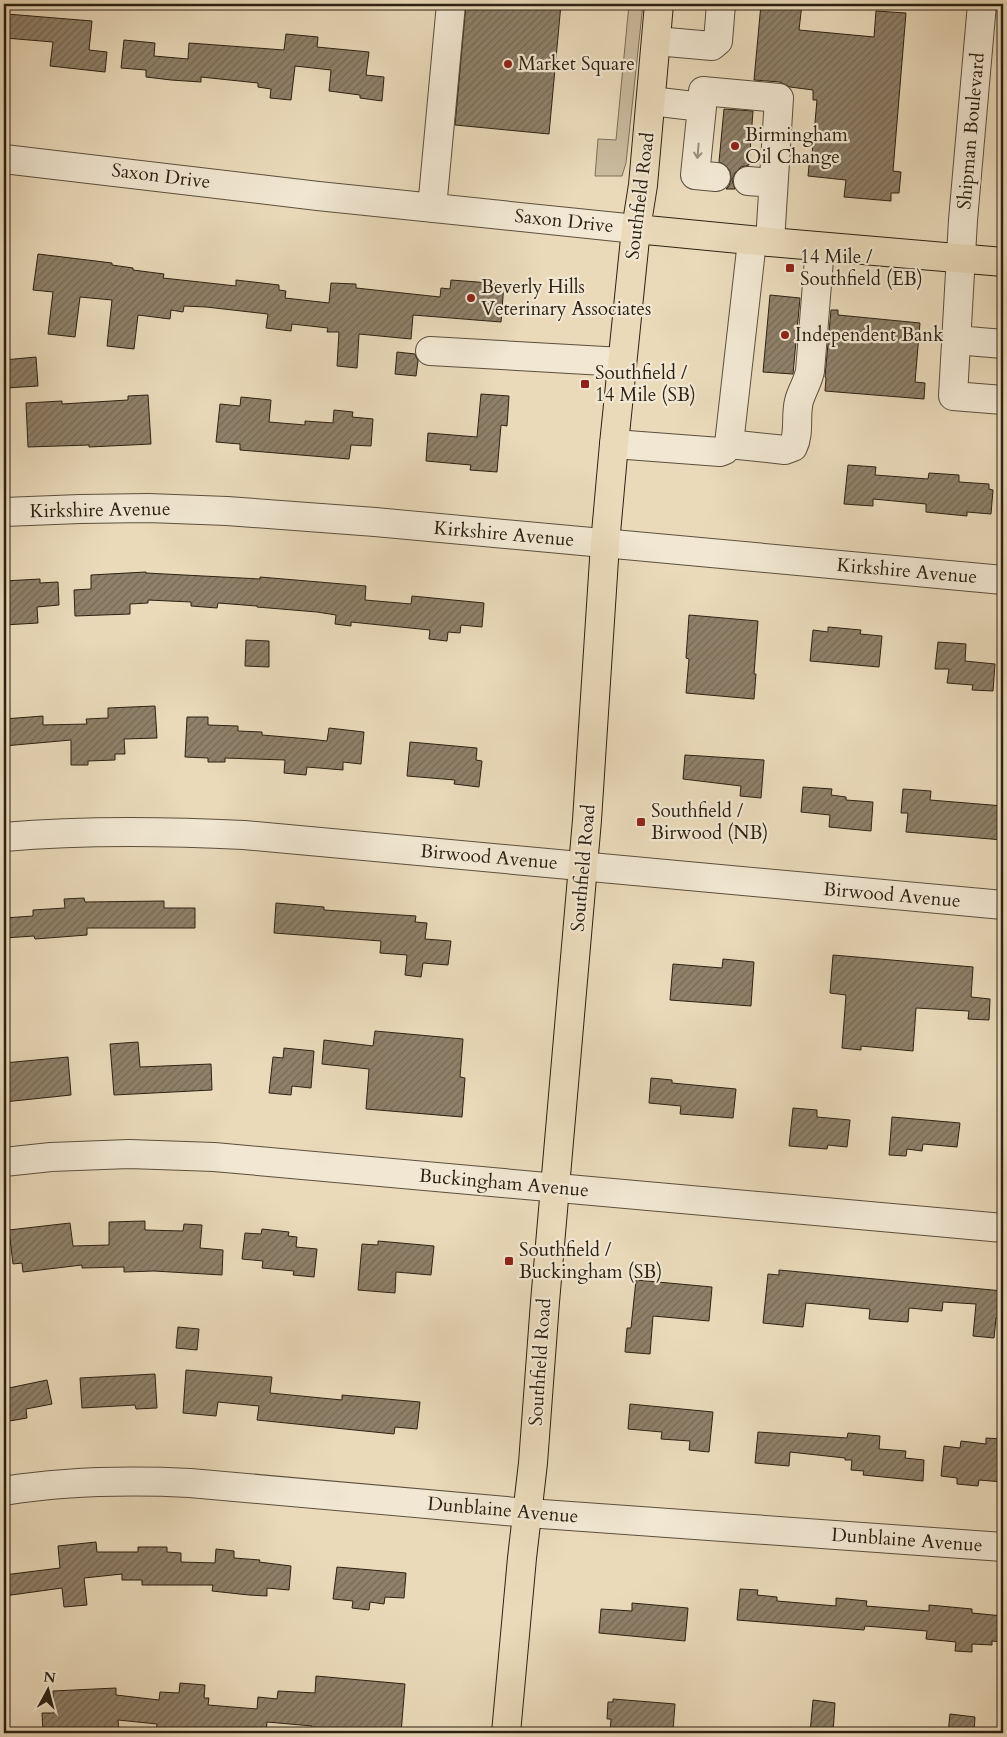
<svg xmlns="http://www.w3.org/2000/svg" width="1007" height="1737" font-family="Cardo,serif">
  <defs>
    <pattern id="building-hatch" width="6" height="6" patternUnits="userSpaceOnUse" patternTransform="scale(1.25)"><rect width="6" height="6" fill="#8f816a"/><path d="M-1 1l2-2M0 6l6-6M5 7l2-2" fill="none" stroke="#756956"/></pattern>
  </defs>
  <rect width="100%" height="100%" fill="#eadaba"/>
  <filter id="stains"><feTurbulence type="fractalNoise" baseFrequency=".004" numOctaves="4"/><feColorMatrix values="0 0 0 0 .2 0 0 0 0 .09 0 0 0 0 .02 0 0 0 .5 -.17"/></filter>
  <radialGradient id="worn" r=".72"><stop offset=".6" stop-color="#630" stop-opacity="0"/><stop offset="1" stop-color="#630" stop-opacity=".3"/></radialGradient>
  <path fill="#cabb9e" stroke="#7b6e58" d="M629 4H643L626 163 622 176H595L598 139 616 140Z"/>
  <path fill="url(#building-hatch)" stroke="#2c2113" d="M466 4H561L549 134 455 125Z
    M761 4H802L799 30 874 37 876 11 906 13 893 171 901 172 899 193H891V201L844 197 846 180 808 176 810 155H812L817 100H813V90L790 87 780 82 754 80Z
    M7 14 92 21 89 50 107 52 105 72 50 66 53 42 5 38Z
    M286 34 318 37 317 47 369 52 366 75 384 77 382 101 360 98V95L329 91 331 70 295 66 291 100 270 98 271 89 258 87V83L201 77V82L171 80 146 77V70L121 68 124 40 155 43 154 56 188 59 189 43 284 50Z
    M724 109 753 111 749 165 741 167 735 173 732 180 735 189H726L729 186 731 179 730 171 725 165 719 162Z
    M38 254 112 263V265L133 268V270L164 274 163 278 236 286V280L279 285V290L286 291 285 298 329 303 331 283 356 284V288L440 297 441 288 450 289 451 280 504 284 501 322 413 315 411 339 359 334 357 368 337 366 339 332H327L328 328 292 324 291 331 266 328 268 314 206 307 184 306 183 312 171 310 170 319 138 315 134 349 107 346 112 300 80 297 75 337 48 334 53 292 33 290Z
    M770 295 800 298 793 374 763 372Z
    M831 310H838V315L920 323 915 382 925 383 924 399 825 391 826 378 825 377Z
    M397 352 415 354 418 361 416 376 395 374Z
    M36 357 38 386 6 388 4 360Z
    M481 394 509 396 507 426 501 425 497 472 470 470 471 465 426 461 428 433 477 437Z
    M148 395 151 444 89 447V445L28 447 26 403 62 401V404L128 400V396Z
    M241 397 271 400 269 422 305 425V421L333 423 334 410 353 412 352 417 373 419 371 446 351 445 349 459 240 450V444L216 442 220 404 240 406Z
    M848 465 876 467 875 475 928 479 929 473 959 475V482L989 484V489L993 490 991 514 967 512V516L926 512V504L873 499V506L844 504Z
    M146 572V573L260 579V577L366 586 365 600 411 604 412 596 484 603 482 627 461 625 460 633 448 632 447 641 429 639 430 630 351 622V626L335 624 336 615 317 612 257 607V606L218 603 217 608 191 606V602L148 600V603L130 604V614L75 616 74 590 91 589V575Z
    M40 579V583L58 582 59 605 37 607 38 623 4 625V581Z
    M689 615 758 621 754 674H756L754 699 686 693 689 659 686 658Z
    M828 627 861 630 860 634 882 636 879 667 810 661 813 630 828 632Z
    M246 640 269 641V667L245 666Z
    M938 642 966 644 965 661 995 664 993 691 972 690 973 685 947 683 949 669H935Z
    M155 706 157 738 124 739 125 754H115V760L88 761V765H71V740L4 746V719L43 716V725L87 724 86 719 108 718V708Z
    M187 717H208V725L238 726V731L262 732V735L309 739 327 741 329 728 364 732 361 764 343 762V770L307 767 306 775 284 773 285 760 225 758V762H208V758L185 757Z
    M410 742 477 748 476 760 482 761 479 787 454 784 455 780 407 776Z
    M685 755 764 760 761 798 740 796 741 786 683 779Z
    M803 787 832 789 831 795 846 797V800L873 802 871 831 829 827 830 815 801 812Z
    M903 789 931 791 930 800 1003 806V840L906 832 908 813H901Z
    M84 898 85 902 164 901V908H195V928H87V935L35 939 34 936 4 938V918L33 916V910L65 908 64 899Z
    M276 903 324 907V910L416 916 415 922 427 923 425 939 451 941 448 965 423 963 421 977 405 975 407 955 380 953 381 941 274 933Z
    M833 955 973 967 971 997 990 999 989 1020 968 1019 969 1011 916 1008 913 1051 861 1046V1050L842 1048 846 995 830 993Z
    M723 959 754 962 751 1006 670 1000 673 964 722 968Z
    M375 1031 463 1039 460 1077 465 1078 462 1117 366 1109 369 1069 322 1064 324 1040 373 1046Z
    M138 1042 140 1067 211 1064 212 1090 114 1095 110 1044Z
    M284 1048 314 1051 311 1088 292 1086 291 1095 269 1093 273 1057 283 1058Z
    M68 1057 71 1095 4 1102V1063Z
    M651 1078 672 1080V1083L736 1089 733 1118 680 1114 681 1106 649 1103Z
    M793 1108 817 1110V1117L850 1120 847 1147 828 1145 827 1149 789 1146Z
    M892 1117 960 1123 957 1147 923 1144 922 1151 907 1149 906 1156 889 1155Z
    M145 1221V1230L183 1231 184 1224 202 1225 200 1248 223 1250 222 1275 154 1271 124 1272V1267L82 1268V1265L23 1272 22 1263 13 1264 9 1230 70 1223 73 1246 109 1245V1222Z
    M262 1229 289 1232 288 1236 297 1237 296 1247 317 1249 314 1277 293 1275 294 1271 262 1268 263 1261 242 1259 245 1233 261 1234Z
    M378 1241 434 1246 431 1275 396 1272 395 1293 358 1290 362 1244 378 1245Z
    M779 1270 1003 1291V1319L996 1318 994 1338 973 1336 976 1304 943 1302 942 1311 909 1308 908 1322 869 1319 870 1309 806 1303 803 1327 763 1323 768 1274 779 1275Z
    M636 1280 712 1287 709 1321 653 1316 650 1354 625 1352 627 1328H631Z
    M178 1327 199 1329 197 1350 176 1348Z
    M186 1370 272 1377 270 1393 342 1400V1395L420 1402 417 1429 395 1427 394 1434 257 1420 259 1406 218 1402 216 1416 183 1413Z
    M155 1374 157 1408 136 1409 135 1405 82 1408 80 1378Z
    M47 1380 52 1404 26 1409 27 1418 4 1422V1389Z
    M630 1404 713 1412 709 1452 689 1450 690 1441 661 1439 662 1432 628 1429Z
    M758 1432 847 1438 848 1433 880 1436 879 1449 906 1451 905 1458 924 1460 923 1481 863 1475 864 1471 851 1470 852 1460H845V1458L790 1452 789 1466 755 1463Z
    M986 1438 1003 1439V1482L979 1480 978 1486 957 1484V1478L941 1476 944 1446 960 1448 961 1441 986 1444Z
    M96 1542 97 1552H138V1547H167V1552L181 1553V1562L215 1563 216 1549 234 1551V1558L260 1560 259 1562 291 1566 289 1590 267 1588V1596L249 1595 212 1591 213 1585H142V1580H122V1574L84 1578 87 1605 64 1607 62 1588 4 1596V1575L60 1568 58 1546Z
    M337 1567 406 1573 404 1598 385 1597 384 1604 370 1602 369 1610 352 1608 353 1601 333 1599Z
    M740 1589 758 1590 757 1595 777 1597V1601L836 1606V1598L867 1601 866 1606 929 1611V1605L972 1609V1613L1003 1616V1642L992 1641V1645L972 1644V1652L955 1651 956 1642 926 1639 927 1631 865 1626 864 1630 737 1620Z
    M632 1603 688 1608 685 1641 599 1633 601 1609 632 1611Z
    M316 1676 405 1684 401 1733H311L312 1726 267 1722 266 1733H175L156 1732 157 1724 118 1720 119 1733H100L99 1729 64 1733H43L42 1713H54L53 1691 116 1688V1695L159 1700 160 1692 179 1693 180 1683 205 1685 204 1698H209L208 1705 257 1709 258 1697 277 1699 278 1691 315 1693Z
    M613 1699 675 1704 673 1730 658 1729V1733H610L611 1719H607L608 1702H613Z
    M813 1700 835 1703 833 1733H810Z
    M950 1714 975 1717 974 1733H948Z"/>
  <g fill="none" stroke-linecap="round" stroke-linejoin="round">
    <g stroke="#5c4f3d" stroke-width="30">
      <path id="minor" d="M982 4 963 220 953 396 1003 400
        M656 41 712 46 718 41 721 4
        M651 101 702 107 703 91 779 98 770 242
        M702 107 695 175 716 177
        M4 159 318 196 636 229
        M748 181 773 183
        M432 208 451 4
        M956 340 1003 344
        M430 351 622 362
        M614 444 720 452 725 450 729 444 752 241
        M729 444 785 450 793 447C800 433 795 416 799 401 802 390 808 382 810 371L820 247
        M4 512 80 509 148 508 227 511 375 522 1003 580
        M4 837C84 830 164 831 244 835L1003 905
        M4 1162 51 1157 129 1154 214 1157 1003 1228
        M4 1491C66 1481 128 1480 190 1483L528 1513 1003 1547"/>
    </g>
    <g stroke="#2c2113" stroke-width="30">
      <path id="major" d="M636 229 770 242 1003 262
        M506 1733 522 1558 533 1463 545 1302 587 820 605 544 614 444 636 229 643 185 659 4"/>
    </g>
    <use href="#minor" stroke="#f1e7d2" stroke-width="28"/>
    <use href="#major" stroke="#eadaba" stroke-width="28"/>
  </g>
  <defs><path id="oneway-shaft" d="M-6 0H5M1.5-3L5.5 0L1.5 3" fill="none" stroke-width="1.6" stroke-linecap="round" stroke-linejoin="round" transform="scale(1.25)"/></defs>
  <use stroke="#988e7c" href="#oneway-shaft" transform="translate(698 151) rotate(95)"/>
  <g fill="#8f2418" stroke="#f1e7d2" stroke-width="2">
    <circle cx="508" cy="64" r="5"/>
    <circle cx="735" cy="146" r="5"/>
    <rect x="785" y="263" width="10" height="10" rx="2.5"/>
    <circle cx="471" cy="298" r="5"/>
    <circle cx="785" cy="335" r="5"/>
    <rect x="580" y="379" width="10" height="10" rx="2.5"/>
    <rect x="636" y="817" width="10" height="10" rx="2.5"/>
    <rect x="504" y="1256" width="10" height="10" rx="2.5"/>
  </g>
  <g text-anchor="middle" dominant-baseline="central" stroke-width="4.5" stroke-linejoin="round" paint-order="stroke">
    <g font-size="19" fill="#2c2113" stroke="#f1e7d2" text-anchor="start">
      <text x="518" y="64">Market Square</text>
      <text x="745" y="135">Birmingham<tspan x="745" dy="22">Oil Change</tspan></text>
      <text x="800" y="257">14 Mile /<tspan x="800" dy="22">Southfield (EB)</tspan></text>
      <text x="481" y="287">Beverly Hills<tspan x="481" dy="22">Veterinary Associates</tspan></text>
      <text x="795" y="335">Independent Bank</text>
      <text x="595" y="373">Southfield /<tspan x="595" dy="22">14 Mile (SB)</tspan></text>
      <text x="651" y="811">Southfield /<tspan x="651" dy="22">Birwood (NB)</tspan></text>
      <text x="519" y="1250">Southfield /<tspan x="519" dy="22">Buckingham (SB)</tspan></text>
    </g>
    <g font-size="19" fill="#2c2113" stroke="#f1e7d2">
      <text transform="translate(971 131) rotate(-85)">Shipman Boulevard</text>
      <text transform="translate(161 176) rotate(7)">Saxon Drive</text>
      <text transform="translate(640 196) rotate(-83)">Southfield Road</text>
      <text transform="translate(564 221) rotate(6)">Saxon Drive</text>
      <text transform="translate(100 510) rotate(-1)">Kirkshire Avenue</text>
      <text transform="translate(504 534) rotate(5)">Kirkshire Avenue</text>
      <text transform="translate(907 571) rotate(5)">Kirkshire Avenue</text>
      <text transform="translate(489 857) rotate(5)">Birwood Avenue</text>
      <text transform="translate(583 868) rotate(-85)">Southfield Road</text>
      <text transform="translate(892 895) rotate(5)">Birwood Avenue</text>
      <text transform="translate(504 1183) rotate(5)">Buckingham Avenue</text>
      <text transform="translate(540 1362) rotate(-86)">Southfield Road</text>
      <text transform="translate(503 1510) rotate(5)">Dunblaine Avenue</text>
      <text transform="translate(907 1540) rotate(4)">Dunblaine Avenue</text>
    </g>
  </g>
  <rect width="1007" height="1737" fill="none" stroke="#eadaba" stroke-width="20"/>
  <rect x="5" y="5" width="997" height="1727" fill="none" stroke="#2c2113" stroke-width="2.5"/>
  <rect x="10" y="10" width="987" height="1717" fill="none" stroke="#2c2113"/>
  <g transform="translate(48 1690) rotate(7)" stroke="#f1e7d2" stroke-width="4" paint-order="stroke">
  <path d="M0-4L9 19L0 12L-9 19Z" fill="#2c2113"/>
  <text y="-8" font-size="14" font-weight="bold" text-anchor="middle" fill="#2c2113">N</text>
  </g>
  <rect width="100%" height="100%" filter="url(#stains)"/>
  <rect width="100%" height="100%" fill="url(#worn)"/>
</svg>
